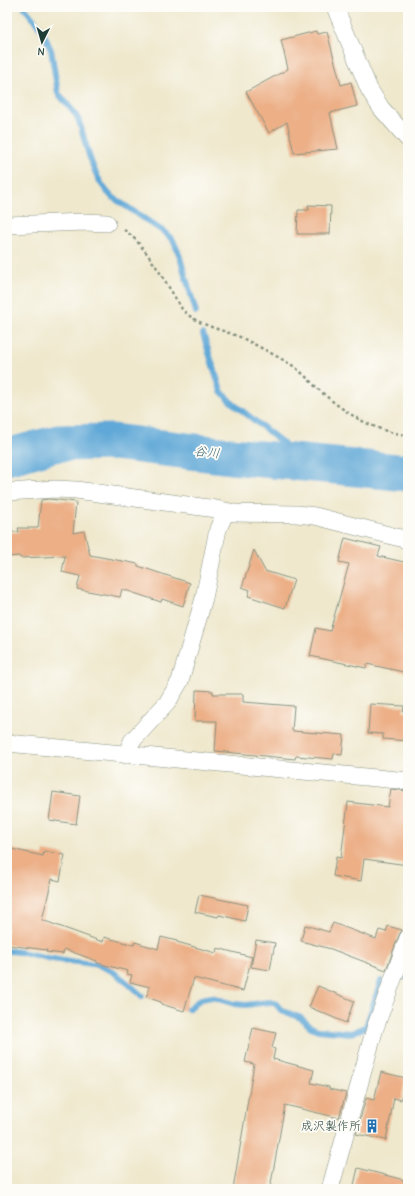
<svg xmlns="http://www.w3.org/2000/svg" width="415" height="1196" font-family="'Comic Neue','Klee One',sans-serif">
  <rect width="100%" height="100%" fill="#fdfcf7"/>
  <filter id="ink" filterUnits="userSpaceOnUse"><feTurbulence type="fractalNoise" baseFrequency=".025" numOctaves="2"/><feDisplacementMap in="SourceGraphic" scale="8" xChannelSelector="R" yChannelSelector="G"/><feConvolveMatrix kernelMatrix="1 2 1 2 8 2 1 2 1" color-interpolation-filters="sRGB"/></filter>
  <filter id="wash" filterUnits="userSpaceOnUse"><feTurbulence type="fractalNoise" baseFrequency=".012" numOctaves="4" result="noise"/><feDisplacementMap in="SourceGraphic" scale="16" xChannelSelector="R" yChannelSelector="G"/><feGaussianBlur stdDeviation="0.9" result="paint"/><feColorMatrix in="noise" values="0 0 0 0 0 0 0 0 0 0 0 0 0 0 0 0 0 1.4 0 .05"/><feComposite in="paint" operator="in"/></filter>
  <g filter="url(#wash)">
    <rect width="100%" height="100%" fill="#efe8cd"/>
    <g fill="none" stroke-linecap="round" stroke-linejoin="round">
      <path stroke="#60a8d7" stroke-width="6" d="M24 7 42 30 51 50 58 93 76 115 79 121C87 146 92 177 111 196L164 232 173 240 179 254 196 312
        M203 334 221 391 230 401 308 463
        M7 951C23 951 37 956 53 959 72 963 93 961 110 970 122 977 132 987 142 996
        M403 976 408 978
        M188 1009 201 999 212 997 234 1004 246 1005 269 1002 276 1004 281 1010 301 1018 311 1027 318 1030 351 1033 366 1027 381 981"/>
      <path stroke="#60a8d7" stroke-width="37" d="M7 457 58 443 113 442 230 456 408 473"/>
    </g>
    <g id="blocks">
      <path fill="#ecaf86" d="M316 31 317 34 327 32 341 85 351 82 357 106 330 113 338 149 294 153 287 122 269 133 246 92 288 69 281 40Z
        M308 205 331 206 330 234H297L298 210H309Z
        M49 499 76 502 73 533 84 531 90 555 138 564V566L190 583 183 606 162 599 161 602 122 589 120 597 77 589 80 576 62 572 65 556 20 558 19 556 7 557V532H19L18 528H38L41 500Z
        M345 538 381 547 378 556 408 563V673L367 664 366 668 310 656 316 628 330 631 349 564 339 562Z
        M254 550 265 571 294 580 285 608 248 596 250 590 242 587Z
        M196 690 213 691V694H243V702L294 706 292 731 344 735 342 755 334 754 333 759 296 756 295 759 215 751 217 721H195Z
        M370 704 404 706 403 712H408V741L383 739V734L368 733Z
        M391 789 408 791V865L364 859 361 881 333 876 336 857 341 858 348 802 388 807Z
        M53 792 80 796 76 824 49 820Z
        M7 848 43 856 44 851 65 855 60 881 52 879 42 920 103 942 104 937 134 945 135 942 158 949 161 937 177 941V942L216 953 217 948 252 957 243 991 194 978 184 1011 161 1004V1002L146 997 150 987 130 982 132 975 127 974 128 971 97 963V961L64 949 63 954 46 952 47 950 7 945Z
        M199 895 248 905 245 921 219 915 218 917 195 912Z
        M333 923 376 939 379 930 386 932 388 926 402 930 399 935 386 970 331 949 301 941 305 925 329 932Z
        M256 940 275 943 270 970 251 967Z
        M318 986 354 1001 346 1023 309 1007Z
        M253 1028 276 1033 272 1048 275 1049 273 1059 314 1070 311 1083 329 1087V1089L346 1093 339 1118 285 1105 270 1189H233L254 1064 245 1062Z
        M381 1072 406 1078 401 1100 394 1098 386 1140 356 1134 366 1098 374 1100Z
        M358 1168 408 1181V1189H353Z"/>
    </g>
  </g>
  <g filter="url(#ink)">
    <use href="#blocks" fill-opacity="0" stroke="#879280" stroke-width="1"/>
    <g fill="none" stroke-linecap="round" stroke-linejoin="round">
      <g stroke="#879280" stroke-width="18">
        <path id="minor" d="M335 7 369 89 381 108 408 139
          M7 225 85 222 107 223
          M7 492 55 489 76 490 216 509 235 513 297 514 315 516 408 540
          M7 743 408 781
          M126 755 132 741 167 703 180 681 204 598 218 529 226 511
          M330 1189 375 1028 408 938"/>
      </g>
      <path stroke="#879280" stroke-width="2.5" stroke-dasharray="3 3" stroke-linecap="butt" d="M124 230C144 242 169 288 182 309 197 326 222 329 242 338 258 346 275 355 290 364 299 369 310 381 317 388 342 411 373 432 408 435"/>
      <use href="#minor" stroke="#fff" stroke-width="17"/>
    </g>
  </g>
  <defs>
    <g id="building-bare" transform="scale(1.08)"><path d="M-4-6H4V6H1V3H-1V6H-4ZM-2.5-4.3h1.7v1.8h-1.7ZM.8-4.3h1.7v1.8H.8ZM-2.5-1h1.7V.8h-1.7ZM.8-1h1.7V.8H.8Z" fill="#1f6fb2" stroke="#fdfcf7" stroke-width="2.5" paint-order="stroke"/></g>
  </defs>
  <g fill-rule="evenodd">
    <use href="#building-bare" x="372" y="1126"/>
  </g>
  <g text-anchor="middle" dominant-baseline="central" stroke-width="3.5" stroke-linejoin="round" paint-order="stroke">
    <g font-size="12" fill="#1f3d34" stroke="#fdfcf7" text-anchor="end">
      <text x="361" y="1126">成沢製作所</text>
    </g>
    <g font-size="13" font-style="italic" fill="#36626d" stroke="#fdfcf7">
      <text transform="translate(207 452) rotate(6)">谷川</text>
    </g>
  </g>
  <rect width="415" height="1196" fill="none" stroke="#fdfcf7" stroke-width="24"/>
  <g transform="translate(42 42) rotate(185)" stroke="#fdfcf7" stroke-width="3" paint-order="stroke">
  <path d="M0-3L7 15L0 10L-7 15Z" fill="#1f3d34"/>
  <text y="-6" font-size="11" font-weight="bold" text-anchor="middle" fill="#1f3d34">N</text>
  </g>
</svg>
